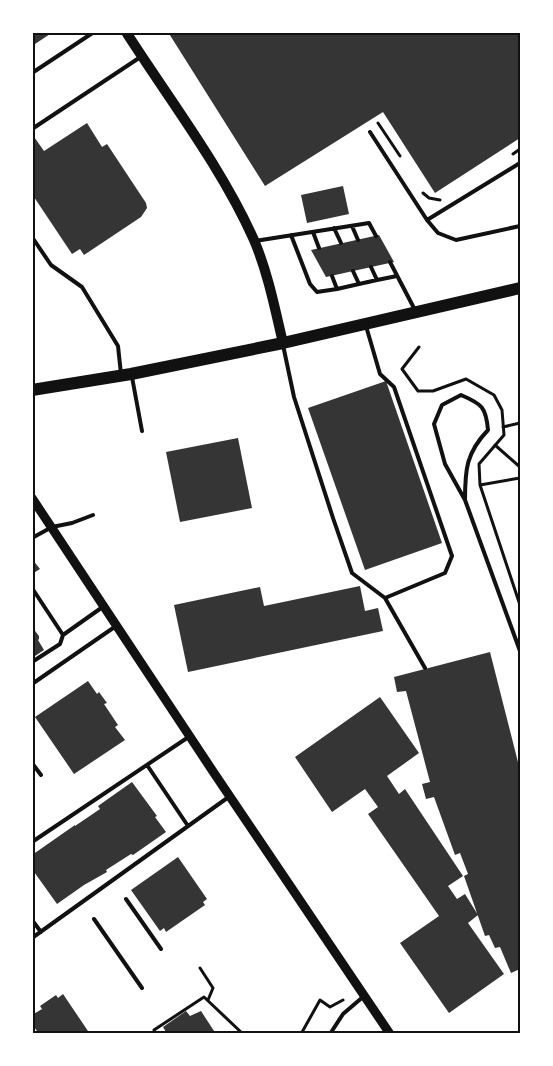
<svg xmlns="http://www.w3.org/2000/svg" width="553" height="1066" font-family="'Exo 2',sans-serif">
  <rect width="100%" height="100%" fill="#fff"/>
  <path fill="#353535" d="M32 32H53L32 46Z
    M168 32H520V138L435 193 383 112 265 186Z
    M87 123 102 147 107 144 146 203 147 208 141 217 84 255 80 249 72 254 32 194V134L44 151Z
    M343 186 349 214 307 223 301 195Z
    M379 235 394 262 326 277 311 250Z
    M386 381 442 543 365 570 308 408Z
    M238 438 252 508 180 522 166 452Z
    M32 559 40 569 32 574Z
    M360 586 365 611 378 608 383 631 188 672 174 605 260 587 264 606Z
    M32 627 39 636V639L38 640 44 650 32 658Z
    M490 652 520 770V969L511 973 500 947 495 948 489 935 485 936 464 876 468 874 460 853 455 855 434 797 426 799 422 784 430 782 406 691 397 692 394 677Z
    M88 681 97 694 99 692 107 703 104 704 118 725 115 727 125 740 74 774 35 717Z
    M380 697 419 753 387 776 399 794 405 789 463 876 448 886 457 899 465 894 478 915 468 923 504 974 449 1013 400 943 439 916 368 814 378 807 365 789 332 812 295 757Z
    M132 782 157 816 155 817 166 832 133 855 131 854 106 870 107 872 84 885 57 904 32 869V855L75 825V826L100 809 98 806Z
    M178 857 207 899 203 902 205 905 166 932 164 928 160 931 131 890Z
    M63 994 90 1034H39L32 1024V1015L42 1009 40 1006 56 995 58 998Z
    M186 1011 190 1016 201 1011 216 1034H163L166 1032 163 1027Z"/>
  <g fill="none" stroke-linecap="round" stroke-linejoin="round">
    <path stroke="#111" stroke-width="3" d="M378 123 400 156
      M513 154 520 149
      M423 193 429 198 440 200
      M419 347 402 369 418 391H433L466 379 494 395 502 410 504 435 479 464 480 485 520 605
      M503 427 520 423
      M495 445 520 467
      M480 485 520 478
      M200 968 213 988 208 1000
      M156 1034 154 1030 204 997 243 1034
      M301 1034 320 1000 330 1007 343 1000"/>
    <path stroke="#111" stroke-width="4" d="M32 73 94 32
      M32 129 142 56
      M370 132 427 220 520 163
      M427 220 438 233 456 240 520 226
      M352 226 358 240
      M334 228 341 243
      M313 232 319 248
      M291 235 310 284 317 292 337 289
      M32 237 51 265 82 287 118 346 121 374
      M255 241 369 223 376 236
      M390 262 415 310
      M371 267 377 280 397 276
      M353 271 359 284 377 280
      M332 276 337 289 359 284
      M366 326 380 374 394 387 452 556 445 573 385 598
      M283 345 294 397 333 518 352 573 385 598 425 668
      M132 377 142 431
      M465 500C465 470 466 453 488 430 486 407 482 404 461 395L442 405 434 424 445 464 465 500 520 651
      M32 538 52 527 72 523 93 515
      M32 588 63 635 104 606
      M32 662 60 644 63 635
      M32 684 116 626
      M32 763 41 775
      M147 765 188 826
      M32 842 190 736
      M126 899 161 949
      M94 919 142 988
      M32 920 41 932
      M32 938 230 796
      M330 1034 343 1014 364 996"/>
    <path stroke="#111" stroke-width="9" d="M32 498 214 773 390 1034"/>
    <path stroke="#111" stroke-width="10" d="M126 32C169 99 222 168 254 240 268 273 275 309 283 343"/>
    <path stroke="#111" stroke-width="12" d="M32 390 131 374 283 343 520 288"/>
  </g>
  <rect width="553" height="1066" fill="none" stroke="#ffffff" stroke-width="68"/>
  <rect x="34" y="34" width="485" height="998" fill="none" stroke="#111" stroke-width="2"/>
</svg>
